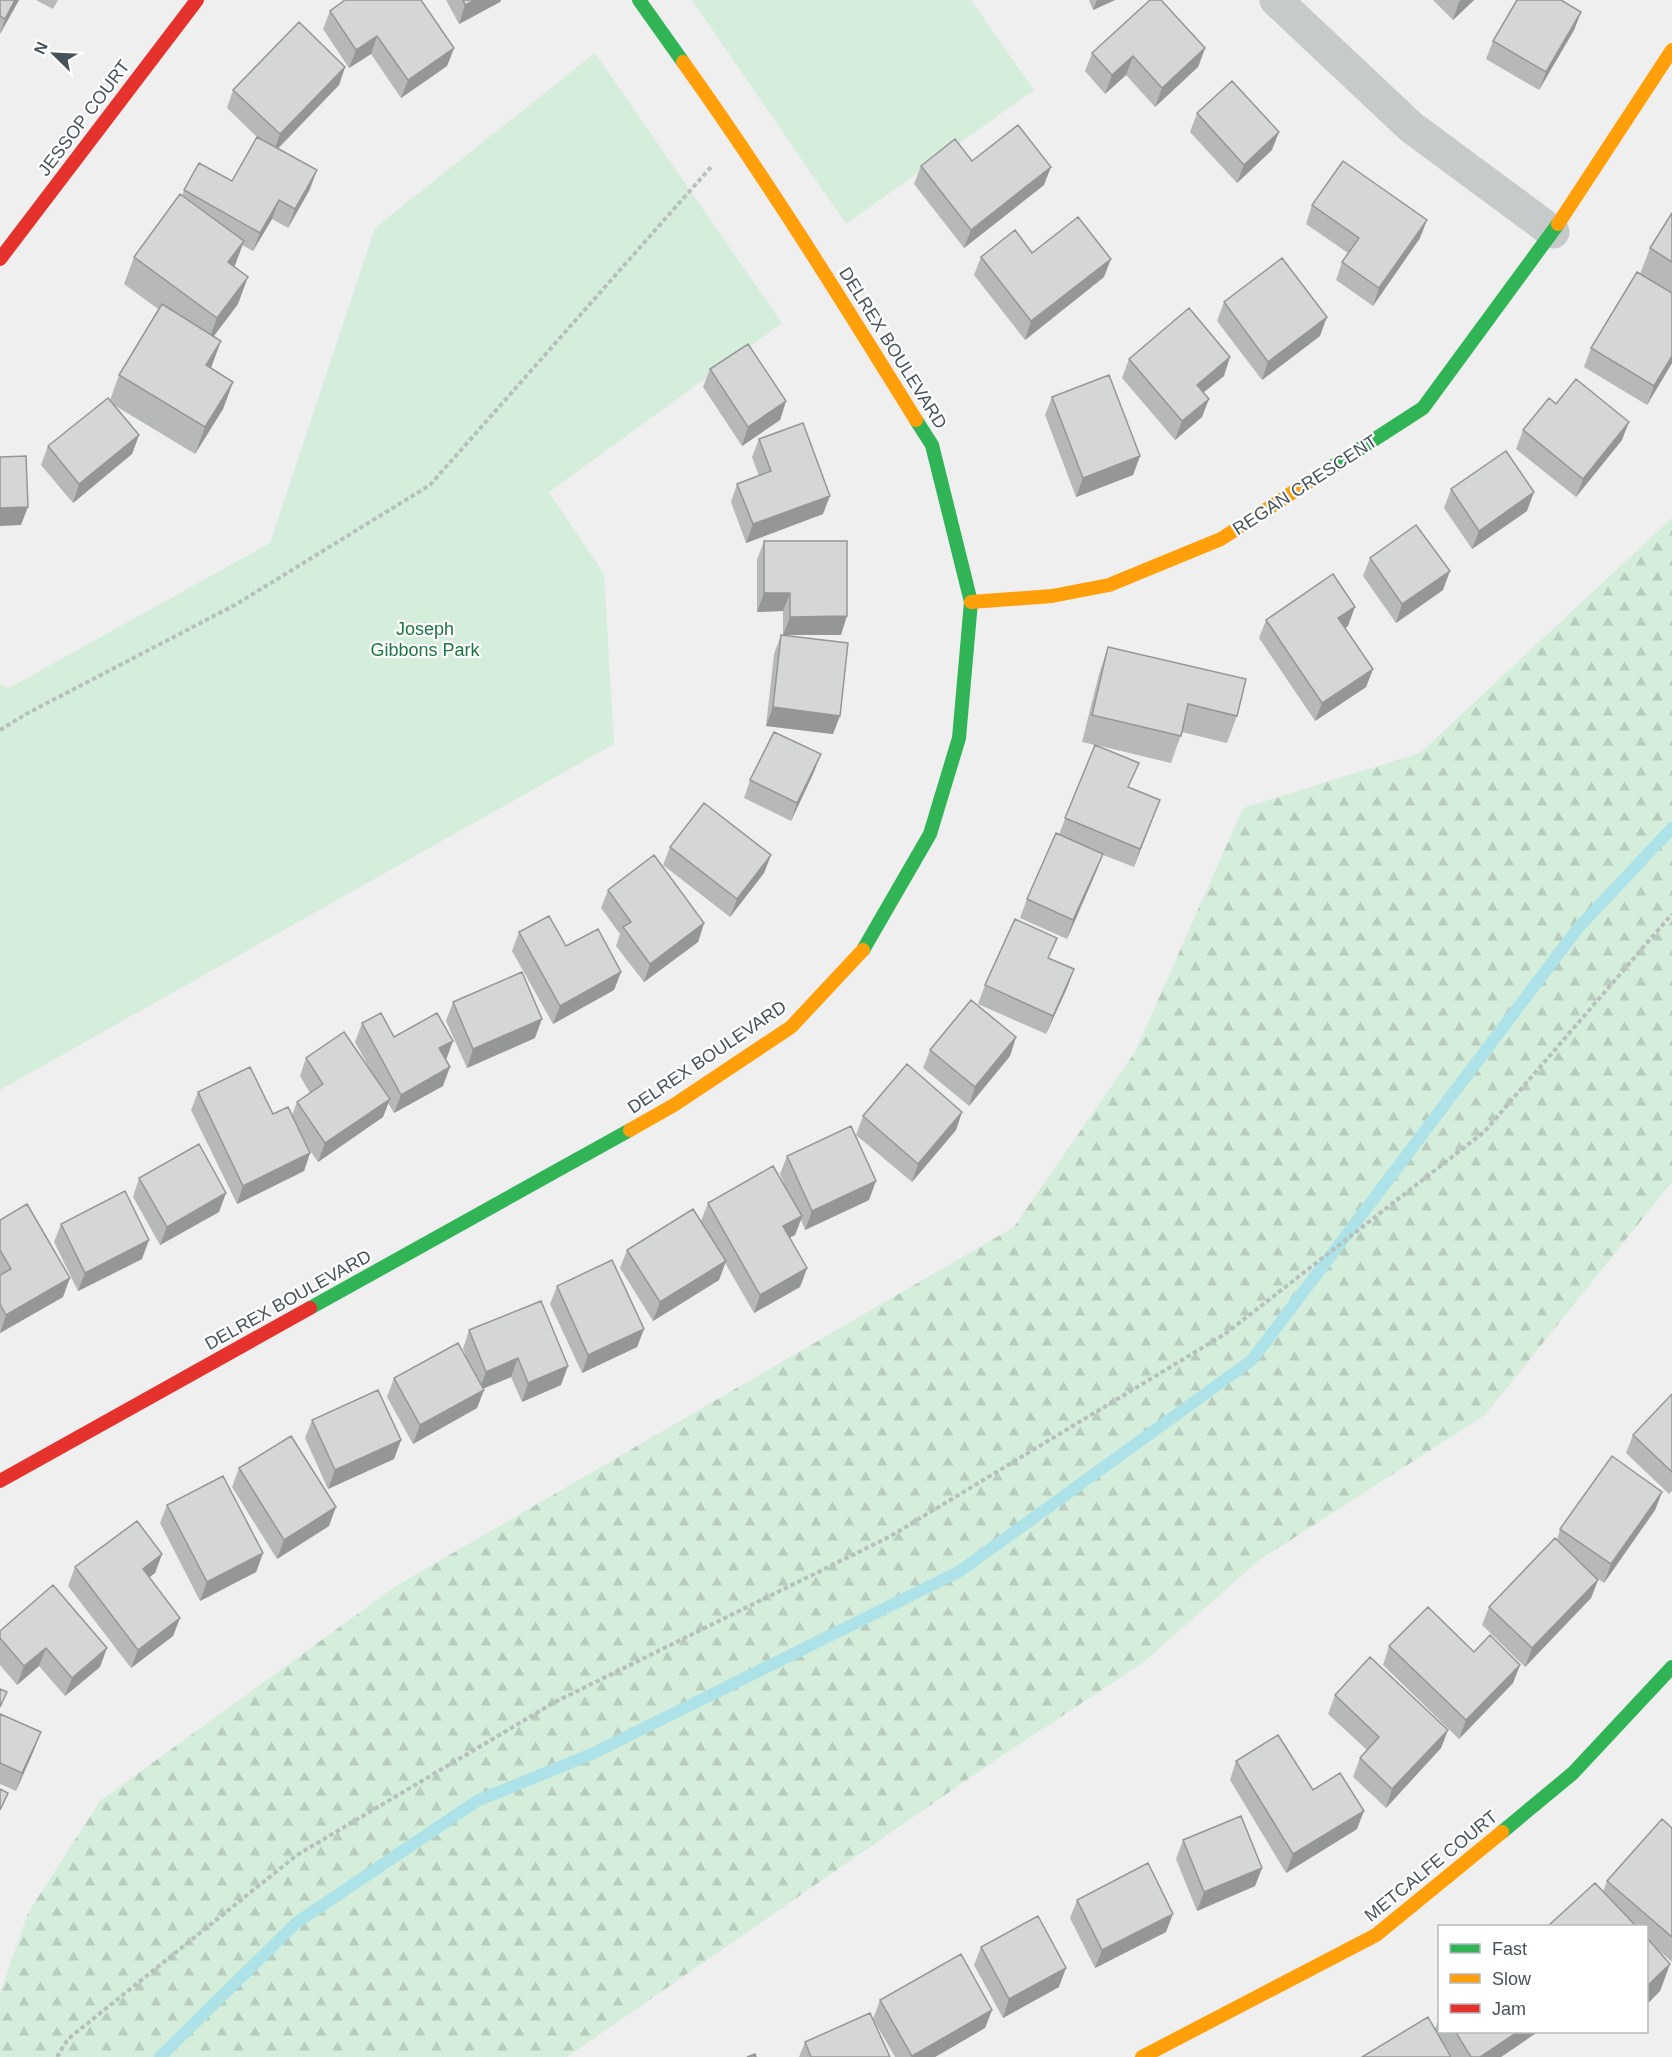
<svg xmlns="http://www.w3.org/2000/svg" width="1672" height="2057" font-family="Helvetica,sans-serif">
  <defs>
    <pattern id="forest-firs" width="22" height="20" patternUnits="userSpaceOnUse" patternTransform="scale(1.5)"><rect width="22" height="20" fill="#d5eddb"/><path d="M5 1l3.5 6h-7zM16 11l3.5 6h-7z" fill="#b8cdbe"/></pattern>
  </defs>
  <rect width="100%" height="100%" fill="#efefef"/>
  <path fill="url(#forest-firs)" d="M1672 518V1182L1485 1415 1258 1561 1144 1662 997 1759 567 2057H0V1994L28 1913 100 1801 396 1586 1014 1227 1135 1052 1243 808 1420 753Z"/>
  <path fill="#d5eddb" d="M692 0H971L1034 90 846 224Z
    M595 53 782 323 549 492 604 574 614 744 0 1090V684L9 688 270 543 375 228Z"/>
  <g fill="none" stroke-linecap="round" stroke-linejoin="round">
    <path stroke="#ace2e8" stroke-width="12" d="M160 2057 296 1923 477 1801 594 1753 960 1571 1252 1360 1578 928 1672 828"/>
    <path stroke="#b6c1bd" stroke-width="4" stroke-dasharray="4.5 3" stroke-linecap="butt" d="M0 730 26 714 235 605 430 485 711 167
      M57 2057 68 2039 297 1855 555 1702 889 1537 1225 1334 1484 1132 1672 914"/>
    <path stroke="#c6cacb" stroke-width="33" d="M1276 0 1411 127 1553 232"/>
    <path stroke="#30b455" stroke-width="14" d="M639 0 683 62
      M1324 472 1423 408 1558 224
      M863 950 930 834 959 738 971 602 932 445 916 420
      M310 1308 630 1130
      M1502 1832 1573 1773 1672 1667"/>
    <path stroke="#ff9f0a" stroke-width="14" d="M683 62C766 178 841 299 916 420
      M1558 224 1672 50
      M971 602 1052 596 1109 585 1221 539 1324 472
      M630 1130 674 1105 791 1027 863 950
      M1142 2057 1376 1935 1502 1832"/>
    <path stroke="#e5322d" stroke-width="14" d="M0 259 197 0
      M0 1481 310 1308"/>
  </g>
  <path fill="#b7b9b9" d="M0 0H19L0 34Z
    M36 0H58L53 9Z
    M446 0H501L500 2 459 24Z
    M1089 0H1115L1093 10Z
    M1433 0H1474L1453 20Z
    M330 11 454 48 447 66 401 98 371 54 349 68 323 29Z
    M1581 12 1574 30 1539 90 1486 59 1493 41Z
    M1205 48 1198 67 1155 107 1126 75 1105 94 1085 71 1092 53Z
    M345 67 339 85 278 149 310 189 288 228 272 219 253 251 242 245 234 267 238 304 214 336 211 368 233 382 223 409 195 454 114 405 139 435 132 454 73 503 41 465 48 446 110 400 119 375 158 309 124 284 134 257 182 196 184 190 232 181 257 137 227 108 233 90Z
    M1197 113 1272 150 1237 183 1190 132Z
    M972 161 1044 185 964 248 914 184 921 166Z
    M1312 205 1420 238 1373 306 1336 280 1342 262 1348 253 1306 224Z
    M1672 213V363L1647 405 1584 367 1591 348 1640 274 1650 248Z
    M1032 253 1104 277 1025 340 974 275 981 257Z
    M1224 302 1320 336 1262 380 1217 321Z
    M1129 359 1224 376 1204 392 1202 417 1175 440 1122 378Z
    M710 369 786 401 780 420 742 446 703 387Z
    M1052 397 1140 456 1133 475 1076 497 1045 415Z
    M1523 430 1622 440 1576 497 1516 449Z
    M759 439 823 514 746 543 731 502 737 484 759 476 752 457Z
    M1451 489 1527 511 1472 549 1444 508Z
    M764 541 841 635H783V611L757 612V560Z
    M1370 558 1443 590 1396 623 1363 576Z
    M1266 620 1348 626 1345 628 1373 669 1366 687 1315 721 1259 638Z
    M781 635 833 734 766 726 774 654Z
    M1108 647 1237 716 1227 743 1182 732 1171 763 1096 745 1129 787 1160 800 1134 867 1103 855 1096 872 1067 939 1020 918 1027 899 1059 834 1095 745 1082 742 1099 674Z
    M814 772 791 821 744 798 750 780Z
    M670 847 771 855 764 873 730 917 663 865Z
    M608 890 704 923 698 942 644 982 616 946 620 934 601 908Z
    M519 932 566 946 621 972 614 990 553 1024 512 951Z
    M1049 958 1074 969 1067 988 1046 1034 978 1004 985 985Z
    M453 1002 535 1038 467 1068 446 1021Z
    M362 1023 446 1060 443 1086 394 1113 388 1103 383 1117 318 1162 306 1145 310 1153 304 1171 237 1204 191 1110 198 1092 273 1114 292 1115 297 1102 310 1093 300 1076 306 1058 371 1071 355 1042Z
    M1016 1037 1010 1056 969 1106 923 1068 930 1050Z
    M962 1112 956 1130 912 1182 856 1135 863 1116Z
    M787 1156 869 1200 805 1230 801 1220 795 1235 789 1238 807 1268 800 1287 754 1313 725 1263 719 1280 653 1321 620 1268 627 1250 707 1231 701 1221 708 1203 787 1190 780 1174Z
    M139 1178 219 1212 160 1245 133 1197Z
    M0 1220 63 1297 0 1333Z
    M61 1224 142 1259 78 1291 54 1242Z
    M557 1286 644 1329 637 1347 582 1373 550 1304Z
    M541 1301 561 1385 522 1402 511 1377 483 1389 484 1390 477 1408 413 1444 387 1397 394 1378 466 1356 463 1349 469 1330Z
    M1672 1394V1491L1669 1494 1626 1453 1633 1435Z
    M312 1420 401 1440 394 1459 328 1489 305 1438Z
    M239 1468 329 1526 277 1559 232 1487Z
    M1662 1492 1655 1510 1604 1583 1592 1575 1598 1580 1591 1598 1525 1667 1482 1625 1489 1607 1557 1540 1560 1529Z
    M167 1505 263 1553 256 1572 200 1601 160 1523Z
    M162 1554 155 1573 149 1577 180 1618 173 1636 131 1668 68 1586 75 1567Z
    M0 1631 100 1667 65 1696 39 1666 17 1685 0 1665Z
    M1389 1646 1474 1652 1520 1665 1513 1683 1459 1739 1383 1665Z
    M1335 1695 1448 1730 1441 1748 1386 1808 1353 1777 1360 1758 1367 1750 1328 1714Z
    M0 1714 34 1750 16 1791 0 1784Z
    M1236 1761 1313 1790 1357 1829 1286 1873 1230 1780Z
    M1672 1828V1962L1654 1946 1670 1964 1660 1991 1647 2004V1926H1548L1603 1892 1607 1881Z
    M1183 1840 1262 1868 1255 1886 1197 1911 1176 1859Z
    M1077 1900 1166 1932 1095 1968 1070 1918Z
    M981 1947 1059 1987 1003 2018 974 1965Z
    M880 2000 992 2010 985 2028 935 2057H895L873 2019Z
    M1440 2016V2031H1539L1501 2057H1452L1435 2029Z
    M805 2042 890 2057H799Z"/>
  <path fill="#959696" d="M15 0H19L0 34 5 19Z
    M475 0H501L500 2 459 24 465 5Z
    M1097 0H1115L1093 10Z
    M1461 0H1474L1453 20 1459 2Z
    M1581 12 1574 30 1539 90 1546 72Z
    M377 36 371 54 349 68 356 50Z
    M454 48 447 66 401 98 408 80Z
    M1205 48 1198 67 1155 107 1162 88Z
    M1133 56 1126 75 1105 94 1112 75Z
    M345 67 339 85 273 153 280 134Z
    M1279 132 1272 150 1237 183 1244 165Z
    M1051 167 1044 185 964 248 971 230Z
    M317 170 310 189 288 228 295 209Z
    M279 200 272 219 253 251 260 233Z
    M1427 220 1420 238 1373 306 1379 288Z
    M244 241 234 268 228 262Z
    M1111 259 1104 277 1025 340 1031 321Z
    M248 277 238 304 207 345 217 318Z
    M1327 317 1320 336 1262 380 1268 362Z
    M221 341 211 368 196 392 206 365Z
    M1672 356V363L1647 405 1654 386Z
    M1230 357 1224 376 1190 403 1197 385Z
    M233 382 223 409 195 454 205 427Z
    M1209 399 1202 417 1175 440 1182 421Z
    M786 401 780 420 742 446 748 427Z
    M1629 422 1622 440 1576 497 1583 479Z
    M139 435 132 454 73 503 79 484Z
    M1140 456 1133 475 1076 497 1083 478Z
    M1534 492 1527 511 1472 549 1479 531Z
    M830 496 823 514 746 543 753 524Z
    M28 507 21 525 0 526V508Z
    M1450 571 1443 590 1396 623 1402 604Z
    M764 593H790L783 611 757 612Z
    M1355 607 1348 626 1332 637 1338 618Z
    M847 616 841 635H783L790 617Z
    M1373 669 1366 687 1315 721 1322 703Z
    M773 707 840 716 833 734 766 726Z
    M821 754 814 772 791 821 797 803Z
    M1160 800 1153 818 1134 867 1140 849Z
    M1103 854 1096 872 1067 939 1073 920Z
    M771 855 764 873 730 917 737 899Z
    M704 923 698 942 644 982 650 964Z
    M1074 969 1067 988 1046 1034 1053 1016Z
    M621 972 614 990 553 1024 560 1006Z
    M542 1019 535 1038 467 1068 473 1049Z
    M1016 1037 1010 1056 969 1106 975 1087Z
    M453 1041 446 1060 439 1048Z
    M450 1067 443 1086 394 1113 401 1095Z
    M390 1099 383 1117 318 1162 325 1143Z
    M962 1112 956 1130 912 1182 918 1164Z
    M310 1153 304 1171 237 1204 243 1186Z
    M876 1181 869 1200 805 1230 812 1211Z
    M226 1193 219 1212 160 1245 167 1227Z
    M802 1216 795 1235 776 1245 783 1226Z
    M149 1240 142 1259 78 1291 85 1273Z
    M726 1261 719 1280 653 1321 660 1302Z
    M807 1268 800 1287 754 1313 760 1295Z
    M70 1278 63 1297 0 1333 6 1315Z
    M644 1329 637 1347 582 1373 588 1355Z
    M518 1358 511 1377 479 1390 486 1372Z
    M568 1366 561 1385 522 1402 528 1383Z
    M484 1390 477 1408 413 1444 420 1425Z
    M401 1440 394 1459 328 1489 335 1470Z
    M1662 1492 1655 1510 1604 1583 1611 1564Z
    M336 1507 329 1526 277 1559 284 1540Z
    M263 1553 256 1572 200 1601 207 1582Z
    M162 1554 155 1573 136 1588 143 1569Z
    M1598 1580 1591 1598 1525 1667 1532 1648Z
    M180 1618 173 1636 131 1668 138 1650Z
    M46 1648 39 1666 17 1685 24 1666Z
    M107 1648 100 1667 65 1696 72 1678Z
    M1520 1665 1513 1683 1459 1739 1466 1720Z
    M1448 1730 1441 1748 1386 1808 1392 1789Z
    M41 1732 34 1750 16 1791 22 1773Z
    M1364 1811 1357 1829 1286 1873 1293 1854Z
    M1262 1868 1255 1886 1197 1911 1204 1892Z
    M1173 1914 1166 1932 1095 1968 1102 1950Z
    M1670 1964 1660 1991 1647 2004V1986Z
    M1066 1968 1059 1987 1003 2018 1009 1999Z
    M992 2010 985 2028 935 2057H911Z
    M1519 2031H1539L1501 2057H1480Z"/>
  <path fill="#d5d7d7" stroke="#959696" stroke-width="1.5" d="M0 0H15L5 19 0 16Z
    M345 0H421L454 48 408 80 377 36 356 50 330 11Z
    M463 0H475L465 5Z
    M1150 0H1161L1205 48 1162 88 1133 56 1112 75 1092 53Z
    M1517 0H1561L1581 12 1546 72 1493 41Z
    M299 22 345 67 280 134 233 90Z
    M1232 81 1279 132 1244 165 1197 113Z
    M1018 125 1051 167 971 230 921 166 955 139 972 161Z
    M257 137 317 170 295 209 279 200 260 233 184 190 199 163 232 181Z
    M1343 161 1427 220 1379 288 1342 262 1359 238 1312 205Z
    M180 194 244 241 228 262 248 277 217 318 134 257Z
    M1672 213V262L1650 248Z
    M1078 217 1111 259 1031 321 981 257 1015 230 1032 253Z
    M1282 258 1327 317 1268 362 1224 302Z
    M1637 272 1672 293V356L1654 386 1591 348Z
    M162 304 221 341 206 365 233 382 205 427 119 375Z
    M1189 308 1230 357 1197 385 1209 399 1182 421 1129 359Z
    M748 344 786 401 748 427 710 369Z
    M1109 375 1140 456 1083 478 1052 397Z
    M1576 379 1629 422 1583 479 1523 430 1549 398 1556 404Z
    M108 398 139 435 79 484 48 446Z
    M803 423 830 496 753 524 737 484 771 471 759 439Z
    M1506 451 1534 492 1479 531 1451 489Z
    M26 456 28 507 0 508V457Z
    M1416 525 1450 571 1402 604 1370 558Z
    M764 541H847V616L790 617V593H764Z
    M1333 574 1355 607 1338 618 1373 669 1322 703 1266 620Z
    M781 635 848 643 840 716 773 707Z
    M1108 647 1246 679 1237 716 1188 704 1181 736 1092 715Z
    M774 732 821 754 797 803 750 780Z
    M1095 745 1139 763 1128 787 1160 800 1140 849 1065 818Z
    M704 803 771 855 737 899 670 847Z
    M1056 833 1103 854 1073 920 1027 899Z
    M654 855 704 923 650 964 623 927 631 922 608 890Z
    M549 916 566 946 598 929 621 972 560 1006 519 932Z
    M1015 919 1057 938 1048 958 1074 969 1053 1016 985 985Z
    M522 972 542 1019 473 1049 453 1002Z
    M971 1000 1016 1037 975 1087 930 1050Z
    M381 1013 394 1037 437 1013 453 1041 439 1048 450 1067 401 1095 362 1023Z
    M344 1032 390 1099 325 1143 297 1102 323 1084 306 1058Z
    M907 1064 962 1112 918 1164 863 1116Z
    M250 1067 273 1114 288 1107 310 1153 243 1186 198 1092Z
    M851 1126 876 1181 812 1211 787 1156Z
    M199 1144 226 1193 167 1227 139 1178Z
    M773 1166 802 1216 783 1226 807 1268 760 1295 708 1203Z
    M125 1191 149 1240 85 1273 61 1224Z
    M27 1204 70 1278 6 1315 0 1304V1275L11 1269 0 1250V1220Z
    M693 1209 726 1261 660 1302 627 1250Z
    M612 1260 644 1329 588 1355 557 1286Z
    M541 1301 568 1366 528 1383 518 1358 486 1372 469 1330Z
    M458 1343 484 1390 420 1425 394 1378Z
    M378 1390 401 1440 335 1470 312 1420Z
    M1672 1394V1472L1633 1435Z
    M291 1436 336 1507 284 1540 239 1468Z
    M1612 1456 1662 1492 1611 1564 1560 1529Z
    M223 1476 263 1553 207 1582 167 1505Z
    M137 1521 162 1554 143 1569 180 1618 138 1650 75 1567Z
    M1555 1538 1598 1580 1532 1648 1489 1607Z
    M53 1585 107 1648 72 1678 46 1648 24 1666 0 1638V1631Z
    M1428 1607 1474 1652 1490 1635 1520 1665 1466 1720 1389 1646Z
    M1370 1657 1448 1730 1392 1789 1360 1758 1379 1737 1335 1695Z
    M0 1689 7 1692 0 1707Z
    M0 1714 41 1732 22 1773 0 1763Z
    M1278 1735 1313 1790 1340 1773 1364 1811 1293 1854 1236 1761Z
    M0 1789 8 1793 0 1810Z
    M1241 1816 1262 1868 1204 1892 1183 1840Z
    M1662 1819 1672 1828V1937L1607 1881Z
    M1148 1863 1173 1914 1102 1950 1077 1900Z
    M1595 1883 1636 1926H1548Z
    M1038 1916 1066 1968 1009 1999 981 1947Z
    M1647 1938 1670 1964 1647 1986Z
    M961 1954 992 2010 912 2056 880 2000Z
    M870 2013 890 2057H811L805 2042Z
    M1428 2017 1451 2057H1362Z
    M1455 2031H1519L1480 2057H1471Z
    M755 2054 756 2057H747Z"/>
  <g text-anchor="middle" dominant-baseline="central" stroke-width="4.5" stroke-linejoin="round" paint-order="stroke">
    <g font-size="18" fill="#47535a" stroke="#fff">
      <text transform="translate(84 118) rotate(-53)">JESSOP COURT</text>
      <text transform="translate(893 348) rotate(58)">DELREX BOULEVARD</text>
      <text transform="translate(1305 485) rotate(-33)">REGAN CRESCENT</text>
      <text transform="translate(707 1057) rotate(-34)">DELREX BOULEVARD</text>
      <text transform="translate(288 1300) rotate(-29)">DELREX BOULEVARD</text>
      <text transform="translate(1431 1866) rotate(-39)">METCALFE COURT</text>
    </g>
    <g font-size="18" fill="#1e7640" stroke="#fff">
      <text x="425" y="629">Joseph<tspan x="425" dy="21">Gibbons Park</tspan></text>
    </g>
  </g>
  <rect x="1438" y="1925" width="210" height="108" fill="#ffffff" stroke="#b5babd" stroke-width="1.5"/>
  <rect x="1450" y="1944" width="30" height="9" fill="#30b455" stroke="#b5babd" stroke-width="1.5"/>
  <text x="1492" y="1955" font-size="18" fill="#47535a">Fast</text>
  <rect x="1450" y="1974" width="30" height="9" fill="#ff9f0a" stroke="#b5babd" stroke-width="1.5"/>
  <text x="1492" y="1985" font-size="18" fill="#47535a">Slow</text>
  <rect x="1450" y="2004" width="30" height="9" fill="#e5322d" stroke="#b5babd" stroke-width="1.5"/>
  <text x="1492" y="2015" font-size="18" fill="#47535a">Jam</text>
  <g transform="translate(54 54) rotate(294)" stroke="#ffffff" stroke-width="4.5" paint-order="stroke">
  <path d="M0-4.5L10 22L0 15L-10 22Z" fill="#47535a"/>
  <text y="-9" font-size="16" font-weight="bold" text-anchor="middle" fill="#47535a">N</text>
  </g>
</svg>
